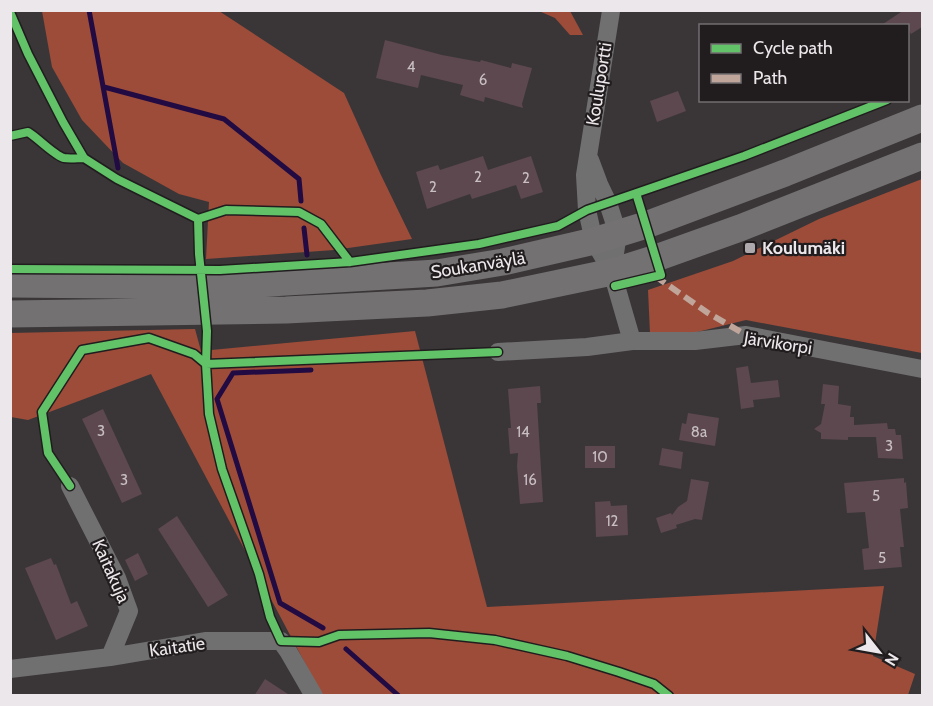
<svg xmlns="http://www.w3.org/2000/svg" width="933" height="706" font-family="Cabin,sans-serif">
  <rect width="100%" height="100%" fill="#3a3638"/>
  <path fill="#9d4c39" d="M42 11H219L344 93 380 173 412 239 334 250 206 259 209 202 179 194 123 163 82 120 52 67Z
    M539 11H570L583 35H570L555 18Z
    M922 179V353L746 320 689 334 650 333 648 290 733 261 819 219Z
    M195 329 201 351 415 331 487 607 884 586 873 656 915 674 908 695H322L151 374 28 420 11 417 10 333Z"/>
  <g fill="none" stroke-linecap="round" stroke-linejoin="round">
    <path stroke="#210b42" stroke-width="5" d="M89 10 118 168
      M104 87 224 119 299 179 301 201
      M304 228 307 255
      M311 370 233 373 217 399 280 603 323 628
      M346 649 399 696"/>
  </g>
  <path fill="#5c484e" d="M904 10H922V27L911 34 908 29V26H880Z
    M385 40 442 55 480 62 481 60 511 68 512 63 532 68 522 104 523 108 485 97 484 102 460 95 463 85 421 75 418 88 376 78Z
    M678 91 686 111 657 122 650 101Z
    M483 156 488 170 531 156 543 192 521 199 516 185 472 199 470 194 427 209 416 172 438 165 440 170Z
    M748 366 751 383 778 380 780 397 753 400 754 407 741 409 736 368Z
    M823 384 839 386 838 404 851 406 850 417H854V425L887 423 888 429H895L896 435H901L903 459 878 458 876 437H848V440L821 439V433L814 429 821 424 825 404H821Z
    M540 386 541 403H537L543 502 520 504 517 466 518 453 510 454 508 428H511L508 389Z
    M103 409 142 494 122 503 82 419Z
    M688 413 719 418 715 446 679 440 682 423 686 424Z
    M585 446H615V468H585Z
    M662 448 683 452 681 469 659 465Z
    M904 478V483L906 482 908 508 900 509 904 547H900L902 567 864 570 862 549 869 548 865 512 847 513 844 483Z
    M691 479 709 482 702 520 695 519 676 525 677 528 661 533 656 518 671 513 672 515 678 507 687 501Z
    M610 501 611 506 627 505 628 535 596 537 595 502Z
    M177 516 228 595 208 607 158 529Z
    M138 553 148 574 135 581 125 560Z
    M51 558 54 565 56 564 71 604 77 601 88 626 56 640 25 568Z
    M265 679 291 696H254Z"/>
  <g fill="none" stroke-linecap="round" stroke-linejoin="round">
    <path stroke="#717071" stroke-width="18" d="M611 11 585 175 587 210 594 241 612 272 632 341H695L746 335 922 369
      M590 160 599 184 608 203 618 234 612 272
      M498 352 587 347 632 341
      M70 486 117 578 129 611 110 657
      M10 669 110 657 205 641H281L288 651 314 696"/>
    <path stroke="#737172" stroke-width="27" d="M10 284 220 286 437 273 503 262 594 241 646 225 785 173 922 118
      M10 314 286 310 427 303 502 295 612 272 656 258 740 228 922 156"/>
    <path stroke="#c0a59a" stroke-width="6" stroke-dasharray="12 6" stroke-linecap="butt" d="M655 276 708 313 746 335"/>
    <g stroke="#211d1f" stroke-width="11">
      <path id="cycleway" d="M10 12 28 54 63 122 84 158 117 179 198 219 199 254 207 331 206 364 209 414 222 469 259 574 270 617 281 641 319 642 339 635 429 633 495 640 567 656 619 672 654 684 669 696
        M10 136 28 132C38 138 55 156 64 158 70 159 78 158 84 158
        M198 219 226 210 299 212 321 224 350 262
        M10 269 220 270 350 262 479 244 558 226 587 210 744 156 887 100
        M615 286 661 275 636 193
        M70 486 48 453 42 412 82 350 149 338 194 354 206 364 498 352"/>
    </g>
    <use href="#cycleway" stroke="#61c268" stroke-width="8"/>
  </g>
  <rect fill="#aea9ac" stroke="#211d1f" stroke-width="2" x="744" y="242" width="12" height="12" rx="3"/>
  <g text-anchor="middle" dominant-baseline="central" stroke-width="4.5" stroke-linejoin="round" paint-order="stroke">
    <g font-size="15" fill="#c8bfc3">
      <text x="411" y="67">4</text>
      <text x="483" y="80">6</text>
      <text x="478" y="177">2</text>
      <text x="526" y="178">2</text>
      <text x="433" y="187">2</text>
      <text x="101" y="431">3</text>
      <text x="523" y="432">14</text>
      <text x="699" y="432">8a</text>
      <text x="889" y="446">3</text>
      <text x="600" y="457">10</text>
      <text x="124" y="480">3</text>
      <text x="530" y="480">16</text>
      <text x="876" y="496">5</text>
      <text x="612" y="521">12</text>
      <text x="882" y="558">5</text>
    </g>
    <g font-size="18" fill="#ece7ea" stroke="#211d1f">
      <text transform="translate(599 84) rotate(-81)">Kouluportti</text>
      <text transform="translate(478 265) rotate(-9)">Soukanväylä</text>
      <text transform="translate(778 343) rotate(9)">Järvikorpi</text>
      <text transform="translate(111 571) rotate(66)">Kaitakuja</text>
      <text transform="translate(177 647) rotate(-8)">Kaitatie</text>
    </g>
    <g font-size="18" font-weight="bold" fill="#ece7ea" stroke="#211d1f" text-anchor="start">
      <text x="762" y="248">Koulumäki</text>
    </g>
  </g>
  <rect width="933" height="706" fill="none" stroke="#ece7ea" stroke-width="24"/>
  <rect x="699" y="24" width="210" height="78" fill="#211d1f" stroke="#726e70" stroke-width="1.5"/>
  <rect x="711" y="44" width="30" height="9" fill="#61c268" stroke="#726e70" stroke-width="1.5"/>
  <text x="753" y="54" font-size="18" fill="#ece7ea">Cycle path</text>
  <rect x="711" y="74" width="30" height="9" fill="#c0a59a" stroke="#726e70" stroke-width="1.5"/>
  <text x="753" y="84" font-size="18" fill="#ece7ea">Path</text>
  <g transform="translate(879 652) rotate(121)" stroke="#211d1f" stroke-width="4.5" paint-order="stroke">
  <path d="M0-4.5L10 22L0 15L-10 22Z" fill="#ece7ea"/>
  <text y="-9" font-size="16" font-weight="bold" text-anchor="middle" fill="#ece7ea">N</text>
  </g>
</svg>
